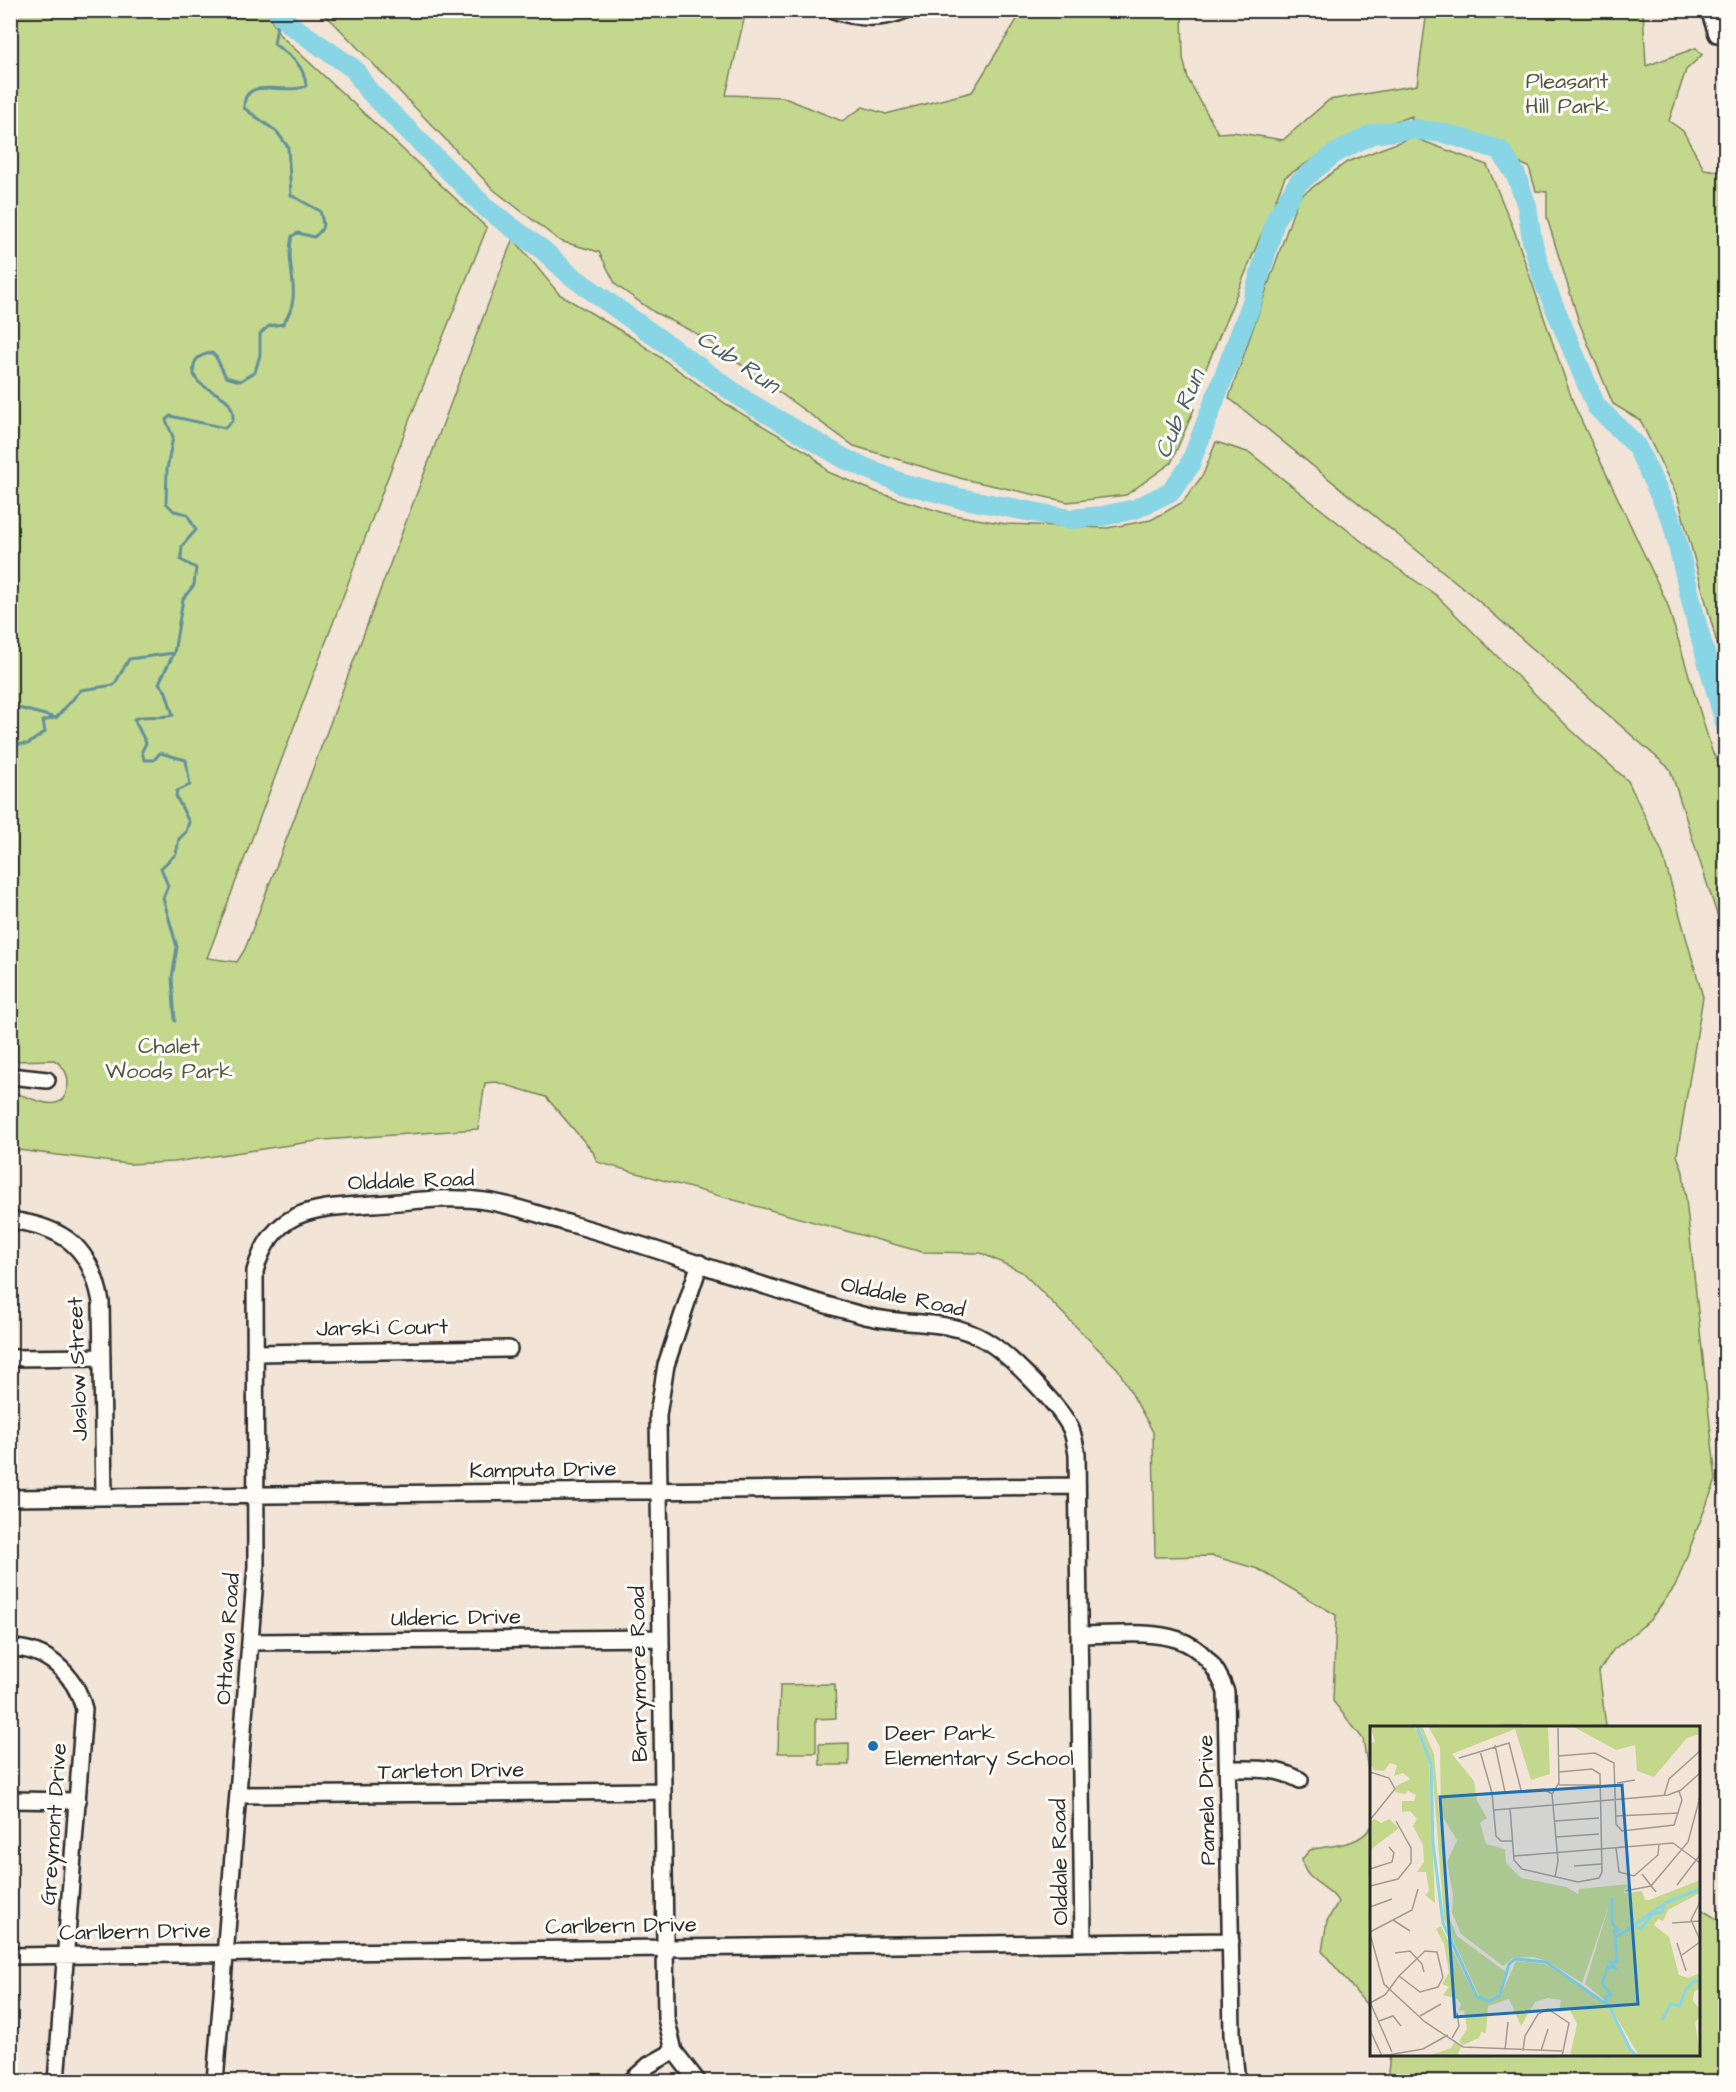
<svg xmlns="http://www.w3.org/2000/svg" width="1736" height="2092" font-family="'Architects Daughter',sans-serif">
  <rect width="100%" height="100%" fill="#f2e4d6"/>
  <filter id="ink" filterUnits="userSpaceOnUse"><feTurbulence type="fractalNoise" baseFrequency=".0167" numOctaves="2"/><feDisplacementMap in="SourceGraphic" scale="12" xChannelSelector="R" yChannelSelector="G"/><feConvolveMatrix kernelMatrix="1 2 1 2 8 2 1 2 1" color-interpolation-filters="sRGB"/></filter>
  <g filter="url(#ink)">
    <path fill="#c4d88d" stroke="#78825c" stroke-width="1.5" d="M10 11H266L280 35 487 228 409 421 207 958 237 962 245 949 513 238 559 294 631 337 732 408 811 454 828 472 879 493 948 514 1006 524 1107 528 1151 520 1183 502 1203 475 1216 442 1250 453 1384 559 1436 595 1570 729 1628 781 1662 852 1703 997 1677 1155 1683 1172 1716 1480 1675 1587 1649 1621 1613 1650 1599 1671 1606 1727 1372 1728 1371 1789 1363 1739 1333 1701 1336 1615 1258 1569 1213 1556 1155 1557 1153 1432 1118 1369 1022 1272 981 1253 922 1252 597 1162 593 1152 546 1097 496 1082 485 1083 478 1129 323 1140 174 1162 128 1164 11 1149V1092C27 1094 65 1122 68 1083 68 1072 62 1065 54 1060L11 1061Z
      M319 11H746L726 95 782 97 842 121 863 107 886 114 972 92 1018 18 1027 11H1182L1183 58 1188 79 1218 133 1233 132 1283 140 1329 100 1417 85 1427 11H1643L1646 66 1696 48 1702 55 1686 70 1669 121 1683 131 1704 169 1725 172V673L1678 498 1640 420 1613 404 1579 322 1547 218V192L1536 191 1529 167 1424 124 1411 126 1412 116 1351 135 1285 177 1202 378 1182 400 1194 409 1171 463 1126 495 1068 502 963 479 854 446 701 336 654 312 616 285 599 252 560 241 494 190 333 22Z
      M1412 137 1487 165 1514 230 1574 405 1667 603 1712 751 1725 777V939L1670 769 1467 591 1229 398 1298 198 1347 162Z
      M835 1684 836 1718 816 1719V1753H778L780 1685Z
      M849 1743V1765H820L819 1744Z
      M1371 1827V2010L1322 1951 1327 1921 1338 1902C1329 1884 1304 1883 1302 1859L1310 1850C1332 1844 1358 1847 1371 1827Z
      M1699 1908 1725 1924V2081H1387L1390 2055 1698 2054Z"/>
    <g fill="none" stroke-linecap="round" stroke-linejoin="round">
      <path stroke="#62919b" stroke-width="3" d="M174 653 159 683 166 692 173 715C159 719 147 714 134 719L146 743 142 751 144 760H154L160 753 186 760 190 785 177 791 176 796 189 822 186 832 179 839 176 854 161 868 168 886 163 898 177 947 172 978 175 1021
        M10 716 19 708 56 718 81 690 114 685 129 659 174 653 183 599 194 585 196 568 181 560 182 546 196 530 187 514 174 511 166 503 167 469 173 437 166 420 170 416 225 428 233 420C233 413 233 409 228 402 219 390 190 388 194 366 195 357 203 354 212 353L216 357 226 377 240 381 255 372 260 355V334L269 326 283 324C305 293 284 270 292 236L298 233 314 237C325 229 324 224 320 211L291 195 288 147 277 132 244 108C243 74 286 96 306 86 305 65 290 55 274 44L279 14
        M10 757 18 744H28L45 732 43 721 54 718"/>
      <path stroke="#87d5e5" stroke-width="20" d="M276 10 289 24 354 69 367 89 487 209 544 251 570 275 746 401 845 459 901 483 959 498 1070 519 1103 516 1135 509 1170 492 1189 467 1251 305 1276 218 1298 183 1334 154 1372 134 1410 129 1444 133 1500 150 1516 175 1527 206 1532 240 1544 282 1596 406 1636 445 1672 521 1697 625 1726 726"/>
      <g stroke="#2b2b2b" stroke-width="20">
        <path id="minor" d="M833 10C857 19 882 20 906 10
          M1709 10 1717 34
          M10 1076 47 1080
          M10 1220C64 1227 91 1247 101 1302L104 1497
          M255 1353 509 1349
          M10 1358 102 1357
          M10 1498 1077 1486
          M1079 1635C1142 1635 1200 1620 1226 1692L1232 2034 1237 2082
          M251 1642 661 1638
          M10 1648C47 1648 75 1674 84 1709L56 2082
          M1229 1769C1256 1769 1276 1767 1300 1780
          M239 1795 663 1791
          M10 1800 78 1801
          M10 1956 1231 1941
          M215 2082 256 1566 255 1271C273 1207 316 1208 373 1204 409 1202 449 1195 485 1201 514 1205 543 1216 571 1224 669 1251 764 1289 862 1315 904 1327 946 1317 985 1340 1009 1354 1057 1403 1070 1427 1074 1435 1075 1445 1077 1454L1083 1943
          M630 2082 649 2065 674 2051
          M698 2082 674 2051 666 2018 658 1415 666 1365 700 1263"/>
      </g>
      <use href="#minor" stroke="#fdfcf7" stroke-width="15"/>
    </g>
  </g>
  <circle fill="#1f6fb2" stroke="#fdfcf7" stroke-width="2" cx="873" cy="1746" r="6"/>
  <g text-anchor="middle" dominant-baseline="central" stroke-width="6" stroke-linejoin="round" paint-order="stroke">
    <g font-size="22" fill="#515644" stroke="#fdfcf7">
      <text x="1567" y="81">Pleasant<tspan x="1567" dy="25">Hill Park</tspan></text>
      <text x="169" y="1046">Chalet<tspan x="169" dy="25">Woods Park</tspan></text>
    </g>
    <g font-size="22" fill="#2b2b2b" stroke="#fdfcf7">
      <text transform="translate(411 1181) rotate(-2)">Olddale Road</text>
      <text transform="translate(903 1297) rotate(12)">Olddale Road</text>
      <text transform="translate(382 1328) rotate(-1)">Jarski Court</text>
      <text transform="translate(78 1369) rotate(-92)">Jaslow Street</text>
      <text transform="translate(543 1470) rotate(-1)">Kamputa Drive</text>
      <text transform="translate(456 1618) rotate(-1)">Ulderic Drive</text>
      <text transform="translate(228 1639) rotate(-86)">Ottawa Road</text>
      <text transform="translate(639 1674) rotate(-91)">Barrymore Road</text>
      <text transform="translate(451 1771) rotate(-1)">Tarleton Drive</text>
      <text transform="translate(1207 1800) rotate(-91)">Pamela Drive</text>
      <text transform="translate(54 1824) rotate(-86)">Greymont Drive</text>
      <text transform="translate(1060 1862) rotate(-91)">Olddale Road</text>
      <text transform="translate(621 1926) rotate(-1)">Carlbern Drive</text>
      <text transform="translate(135 1932) rotate(-1)">Carlbern Drive</text>
    </g>
    <g font-size="22" fill="#2b2b2b" stroke="#fdfcf7" text-anchor="start">
      <text x="885" y="1733">Deer Park<tspan x="885" dy="25">Elementary School</tspan></text>
    </g>
    <g font-size="24" font-style="italic" fill="#475e63" stroke="#fdfcf7">
      <text transform="translate(738 362) rotate(34)">Cub Run</text>
      <text transform="translate(1180 414) rotate(-67)">Cub Run</text>
    </g>
  </g>
  <g transform="translate(1370 1726)">
    <rect width="330" height="330" fill="#f2e4d6"/>
    <path d="M0 0H44L52 12 59 36 65 177 55 169 59 165 56 146H47L54 136 53 119 43 100 47 93 40 85 32 86V75H44L46 69 38 65 35 68 25 66 26 60 40 53 33 47 24 50 27 39 20 37 14 45 4 44 0 37V18L5 15ZM49 0H52L64 28 78 189 87 210 136 246 130 267 118 274 110 272 74 194 62 39ZM58 0H178L180 48 161 54 145 3 82 28 104 55 107 75 117 92 110 97 116 118 135 123 136 137 151 152 196 161 208 168 209 163 259 158V164L254 163V167L272 165 275 174H279L330 154V167L298 184 293 195 288 193 284 199 299 211 309 249 318 252 330 247V262L324 266 323 275 330 283V291L325 296 330 330H269L238 277 215 258 239 179 212 257 177 235 164 231 143 232 133 240 91 208 82 186 83 169 77 136 87 114 71 88 70 21ZM202 0H330V8L317 12 284 51 267 45 265 19 246 24ZM5 93 11 97 19 93 29 102 0 124V96ZM71 200 106 272 119 276 131 269 146 235 175 238 214 262 238 282 264 330H200L207 298 200 284 189 286 191 274 178 272 165 276 151 300 139 273 118 280 116 307 111 306 109 312 93 319 89 315 97 303 94 284 89 285 91 278 87 273 73 269 79 261 72 258 79 247 74 218 66 203ZM85 316 91 321 88 328 91 330H58L81 322Z" fill="#c4d88d"/>
    <path fill="none" stroke="#87d5e5" stroke-width="3" d="M47 0 61 38 63 117 73 197 107 271 119 275 130 269 139 238 145 233 176 236 239 280 260 323 267 330M242 172V197L248 204 244 205 245 210M258 203 294 178M238 279 235 272 241 269 232 257 238 241 245 242 240 236H247L245 211 265 200 271 203 282 188 292 186 295 177 330 163M292 294 301 278 310 280 315 265 324 255H330"/>
    <path fill="none" stroke="#a29a92" stroke-width="1.5" d="M125 19 135 66M110 25 122 67 126 110 131 115H142M188 30 225 27 244 37 246 98 252 105 304 99 312 74 309 65M89 32 139 17 151 64M0 46 19 52 25 63 0 94M247 57 265 54M189 59H230M122 67 174 63 182 68 188 135 185 151M182 68 189 57 188 2M294 70 299 53 330 25M140 82 144 134 152 143 208 156 229 152 232 146 230 48 222 43 189 46M124 84 298 69 311 64 330 47M246 90 309 87M185 95 229 92M186 111 229 108M246 122 249 146 264 150 288 129 289 118M144 130 303 117 330 137M204 140 231 138M0 143 22 136 24 127 19 121M272 148 286 166M307 159 330 129M0 160 28 153 41 137V122L26 95M255 165 281 160 318 116 330 71M330 176 321 194 330 214M0 181 22 173M23 194 40 205M302 197 330 195M0 206 42 184 48 163M0 208 14 258 55 296 93 321 192 325M307 217 316 245M25 227 40 225 52 238 54 246M312 229 330 216M0 276 22 326M0 277 13 270 15 269 29 250 32 247 55 225 67 226 73 251 68 261 50 266 29 250M50 290 71 278M9 295 23 290 31 300M0 304 12 330M82 312 89 300 87 287M135 324 138 296M153 325 155 310 168 288 178 283 199 297 192 330M171 325 178 303M12 330 53 323 78 309"/>
    <path fill="#1f6fb2" fill-opacity="0.15" stroke="#1f6fb2" stroke-width="3" d="M252 59 268 278 85 291 70 71Z"/>
    <rect width="330" height="330" fill="none" stroke="#2b2b2b" stroke-width="3"/>
  </g>
  <rect width="1736" height="2092" fill="none" stroke="#fdfcf7" stroke-width="36"/>
  <rect x="18" y="18" width="1700" height="2056" fill="none" stroke="#2b2b2b" stroke-width="2" filter="url(#ink)"/>
</svg>
